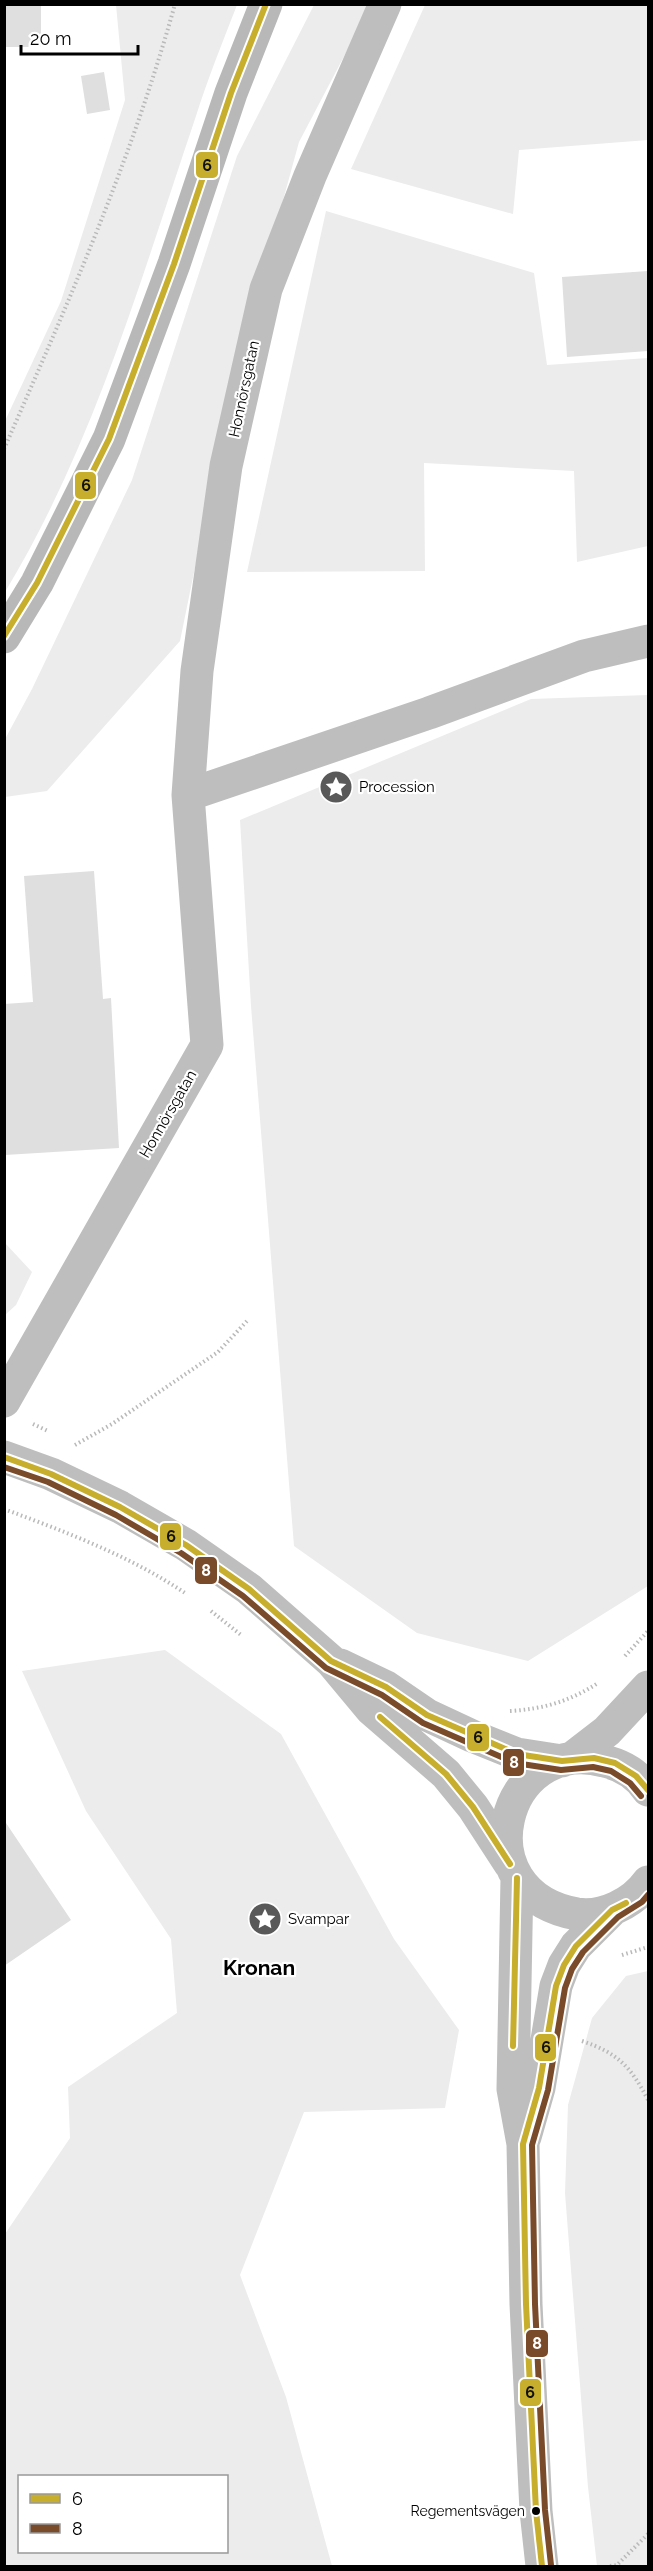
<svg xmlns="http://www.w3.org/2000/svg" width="653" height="2571" font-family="Raleway,sans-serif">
  <rect width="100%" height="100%" fill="#fff"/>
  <path fill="#ececec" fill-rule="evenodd" d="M116 5H237C223 41 208 78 196 116 141 278 94 445 5 592V421L61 301 125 100Z
    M314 5H371L299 142 232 386 180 641 47 791 5 797 4 741 32 689 132 480 237 156Z
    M425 5H648V140L519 150 513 214 351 169Z
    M326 211 534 273 547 365 648 358V546L577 562 574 471 424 463 425 571 247 572Z
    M648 695V1586L528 1661 417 1633 294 1546 251 1006 240 820 531 699Z
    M5 1243 32 1272 16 1305 5 1315Z
    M165 1650 281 1734 394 1939 459 2030 445 2108 304 2112 240 2275 286 2397 332 2566H5V2234L70 2138 68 2087 177 2013 171 1939 86 1811 22 1671ZM226 2476V2552H20V2476Z
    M648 1971V2566H597L588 2487 565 2193 568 2105 592 2018 626 1976Z"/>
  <path fill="#dfdfdf" d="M4 4H41V47H4Z
    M104 72 110 110 87 114 81 76Z
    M648 271V351L567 357 562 277Z
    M94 871 103 999 111 998 119 1148 5 1155 4 1004 33 1002 24 876Z
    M4 1820 71 1920 4 1966Z"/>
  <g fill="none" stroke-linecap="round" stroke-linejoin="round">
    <path stroke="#b9b9b9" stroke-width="4" stroke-dasharray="1.5 3" stroke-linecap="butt" d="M4 449C68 303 132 159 175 4
      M33 1424 48 1431
      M75 1445 112 1424 218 1352 247 1321
      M4 1509C66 1532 130 1556 185 1593
      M211 1611 241 1635
      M625 1656 648 1631
      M510 1711C544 1709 570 1701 598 1683
      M622 1955 648 1947
      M582 2041C618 2053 631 2067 648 2100
      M610 2566 617 2565 648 2534"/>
    <path stroke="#bebebe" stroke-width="33" d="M188 795 429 713 584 656 648 641
      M4 1401 207 1045 188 795 197 671 226 466 266 289 310 176 385 4
      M4 1457 51 1474 120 1507 186 1545 249 1589 331 1661 371 1709 446 1774 473 1807 510 1864
      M340 1665 386 1687 427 1715 472 1736 517 1754 562 1761
      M572 1758 607 1731 648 1687
      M648 1790C638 1775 622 1765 604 1761 502 1734 460 1893 577 1914 603 1918 633 1903 648 1882
      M517 1878 513 2089 523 2144 526 2304 536 2511 542 2566
      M525 2137 539 2088 556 1986 564 1965 576 1946 612 1910"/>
    <path stroke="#b8b8b8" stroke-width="33" d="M4 637 37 583 109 439 174 264 231 93 266 4"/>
    <g stroke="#fff" stroke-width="10">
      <path id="bus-1" d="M4 636 37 583 109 439 174 264 231 93 266 4
        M4 1457 51 1474 120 1507 186 1545 249 1589 331 1661 386 1687 427 1715 517 1754 562 1761 594 1758 615 1763 636 1776 648 1790
        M380 1717 446 1774 473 1807 510 1864
        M513 2046 517 1878
        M542 2566 536 2511 526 2304 523 2144 539 2088 556 1986 564 1965 576 1946 612 1910 626 1903"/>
    </g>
    <g stroke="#fff" stroke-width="10">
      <path id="bus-2" d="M4 1467 48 1482 116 1515 181 1553 243 1596 326 1668 382 1695 423 1723 515 1763 561 1770 593 1767 611 1771 630 1783 641 1796
        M551 2565 545 2510 535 2304 532 2145 548 2090 565 1988 572 1969 583 1952 618 1917 642 1902 648 1895"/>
    </g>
    <use href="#bus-1" stroke="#c7ae2c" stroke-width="6"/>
    <use href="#bus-2" stroke="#7a4b2a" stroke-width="6"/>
  </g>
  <defs>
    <g id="sight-disc" transform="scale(1.725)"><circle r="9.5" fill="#595959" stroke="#fff"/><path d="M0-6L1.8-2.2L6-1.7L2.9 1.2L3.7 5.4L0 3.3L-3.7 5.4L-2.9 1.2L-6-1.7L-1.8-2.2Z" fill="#fff"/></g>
  </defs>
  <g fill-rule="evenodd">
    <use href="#sight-disc" x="336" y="787"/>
    <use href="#sight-disc" x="265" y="1919"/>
  </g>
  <circle fill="#000" stroke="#fff" stroke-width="2" cx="536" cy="2511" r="5"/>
  <g text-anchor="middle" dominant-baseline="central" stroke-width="4.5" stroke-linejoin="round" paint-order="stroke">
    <g font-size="14" fill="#000" stroke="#fff" text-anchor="end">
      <text x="525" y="2511">Regementsvägen</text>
    </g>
    <g font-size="15" fill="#000" stroke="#fff">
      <text transform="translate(244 389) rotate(-78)">Honnörsgatan</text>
      <text transform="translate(168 1114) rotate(-60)">Honnörsgatan</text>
    </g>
    <g font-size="15" fill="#000" stroke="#fff" text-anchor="start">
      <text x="359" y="787">Procession</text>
      <text x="288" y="1919">Svampar</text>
    </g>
    <g font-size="21" font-weight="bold" fill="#000" stroke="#fff">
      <text x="259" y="1967">Kronan</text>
    </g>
  </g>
  <g stroke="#fff" stroke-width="2">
    <rect x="195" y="151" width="24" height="28" rx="6" fill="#c7ae2c"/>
    <rect x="74" y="471" width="23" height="29" rx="6" fill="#c7ae2c"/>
    <rect x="159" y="1522" width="23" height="29" rx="6" fill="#c7ae2c"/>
    <rect x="194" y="1556" width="24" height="29" rx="6" fill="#7a4b2a"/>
    <rect x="466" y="1723" width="24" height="29" rx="6" fill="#c7ae2c"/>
    <rect x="502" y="1748" width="23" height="29" rx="6" fill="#7a4b2a"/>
    <rect x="534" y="2033" width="23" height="29" rx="6" fill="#c7ae2c"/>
    <rect x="525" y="2329" width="24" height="29" rx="6" fill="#7a4b2a"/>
    <rect x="519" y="2378" width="23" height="29" rx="6" fill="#c7ae2c"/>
  </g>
  <g font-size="16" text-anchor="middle" font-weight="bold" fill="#fff">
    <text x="206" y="1576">8</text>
    <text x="514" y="1768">8</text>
    <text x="537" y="2349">8</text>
  </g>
  <g font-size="16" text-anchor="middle" font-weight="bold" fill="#111">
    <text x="207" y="171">6</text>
    <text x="86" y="491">6</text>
    <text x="171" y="1542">6</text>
    <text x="478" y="1743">6</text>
    <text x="546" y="2053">6</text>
    <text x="530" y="2398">6</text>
  </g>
  <rect width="653" height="2571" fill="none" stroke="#000000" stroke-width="12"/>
  <rect x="18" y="2475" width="210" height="78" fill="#ffffff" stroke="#999999" stroke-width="1.5"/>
  <rect x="30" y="2494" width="30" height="9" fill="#c7ae2c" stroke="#999999" stroke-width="1.5"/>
  <text x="72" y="2505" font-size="18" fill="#000000">6</text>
  <rect x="30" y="2524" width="30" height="9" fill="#7a4b2a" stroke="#999999" stroke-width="1.5"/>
  <text x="72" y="2535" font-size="18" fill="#000000">8</text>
  <path d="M21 45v9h117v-9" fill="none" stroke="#000000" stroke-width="3"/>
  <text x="30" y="45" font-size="18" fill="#000000" stroke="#ffffff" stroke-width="4.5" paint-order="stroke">20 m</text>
</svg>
